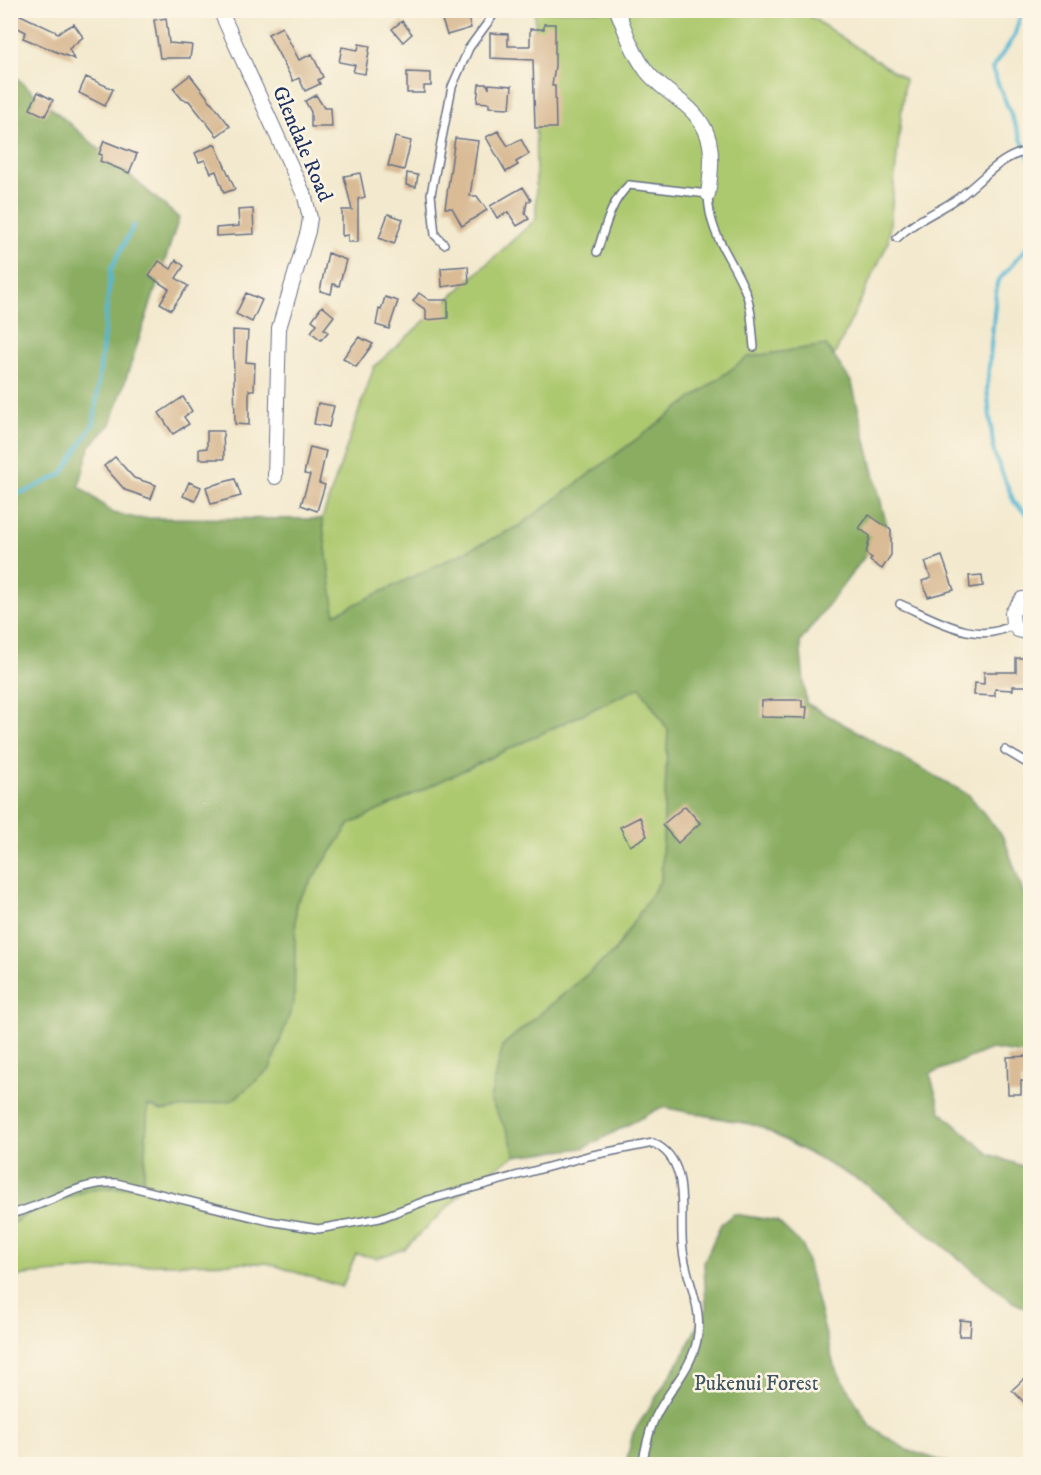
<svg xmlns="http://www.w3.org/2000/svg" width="1041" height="1475" font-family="'IM FELL DW Pica',serif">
  <rect width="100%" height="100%" fill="#fcf5e5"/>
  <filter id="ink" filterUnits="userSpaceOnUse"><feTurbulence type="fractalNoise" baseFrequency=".0167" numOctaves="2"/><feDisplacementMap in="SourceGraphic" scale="12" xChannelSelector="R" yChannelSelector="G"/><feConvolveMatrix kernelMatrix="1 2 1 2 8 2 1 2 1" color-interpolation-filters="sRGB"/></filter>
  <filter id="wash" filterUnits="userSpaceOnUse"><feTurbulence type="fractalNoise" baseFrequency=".008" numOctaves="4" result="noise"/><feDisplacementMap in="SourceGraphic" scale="24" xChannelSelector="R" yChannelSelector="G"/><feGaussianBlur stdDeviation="1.35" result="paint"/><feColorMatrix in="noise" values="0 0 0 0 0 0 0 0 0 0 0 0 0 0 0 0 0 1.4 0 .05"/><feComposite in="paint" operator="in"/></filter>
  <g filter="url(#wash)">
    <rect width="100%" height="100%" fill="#f3e9ce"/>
    <path fill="#adc970" stroke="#647c67" stroke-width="1.5" d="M535 11H802L905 79 888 243 834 356 826 345 748 357 519 526 334 615 322 519 374 367 536 219Z
      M640 687 668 730 661 880 614 952 503 1045 490 1100 509 1135 515 1156 477 1179 404 1249 377 1258 356 1254 342 1287 267 1263 157 1264 22 1275 11 1281V1224L31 1212 88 1190 143 1186 148 1104 294 1002 296 903 350 824Z"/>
    <path fill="#8aad62" stroke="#526e60" stroke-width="1.5" d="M11 73 179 218 111 424 90 446 79 486 113 513 136 518 322 519 335 614 519 526 748 357 826 345 852 383 887 527 800 642 806 703 969 795 1004 838 1030 912V1055L991 1049 930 1074 941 1112 989 1154 1030 1169V1310L1013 1302 867 1185 759 1126 662 1107 584 1148 515 1156 509 1135 490 1100 503 1045 614 952 661 880 668 730 640 687 350 824 296 903 294 1002 270 1069 233 1100 161 1111 148 1105 143 1186 88 1190 31 1212 11 1224Z
      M734 1214 777 1221 803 1246 834 1366 870 1426 907 1450 952 1464H626L633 1433 682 1357 706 1308 704 1262 721 1224Z"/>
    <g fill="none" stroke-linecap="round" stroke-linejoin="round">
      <path stroke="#54b7d3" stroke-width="4" d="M1022 10 1014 37 992 69 1030 160
        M1030 244 997 282 987 389 994 453 1014 502 1030 517
        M10 494 25 492 62 474 94 423 111 269 134 225"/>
    </g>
    <g id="blocks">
      <path fill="#d9bb96" d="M10 10 58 33 74 24 83 37 69 49 74 59 23 38 26 32 10 24Z
        M466 10 471 28 447 35 441 17Z
        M166 18 169 43 192 45 190 58H160L154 20Z
        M402 21 412 34 403 42 392 29Z
        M544 24H555V66L552 86H555L556 128H535L533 60 490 58V33L508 34V46H530V29H544Z
        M282 27 299 60 312 54 323 77 318 80 320 84 305 91 299 78 293 81 268 34Z
        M359 44 370 46 365 74 353 72 355 65 339 62 342 47 358 50Z
        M407 72 431 73V86H424V93H407Z
        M190 75 230 126 217 136 189 101 182 99 173 88Z
        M86 77 113 89 105 106 79 93Z
        M479 84H487L489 89V84L512 86 510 108 489 107V103L477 102Z
        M38 92 53 100 45 116 30 109Z
        M316 95 324 108H331L332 127H311V112L305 101Z
        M498 131 508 146 521 139 529 154 516 162 518 165 506 172 486 137Z
        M395 137 411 141 404 170 388 166Z
        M455 138 478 141 470 196H477L487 210 462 226 452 208H445Z
        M104 141 137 154 129 173 100 161 102 155 99 154Z
        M215 144 235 189 224 193 216 171 211 173 205 160 199 162 195 153Z
        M360 173 365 197 358 199V242H348V235L342 236V210H352L344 176Z
        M407 173 418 175 416 187 406 185Z
        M523 187 531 200 527 202 525 213 529 219 517 226 508 212 497 218 490 206Z
        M253 209 254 234 216 236V228L239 226 238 210Z
        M388 214 403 219 394 244 379 238Z
        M328 253 346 260 339 286 333 284 331 294 320 291Z
        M176 260 184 266 176 278 188 286 171 310 160 303 169 289 149 276 159 261 171 269Z
        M468 266 469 283 442 287 441 268Z
        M246 293 262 300 252 322 236 314Z
        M419 293 429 300H448V318L426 320V310L413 301Z
        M385 297 398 301 389 329 376 325 379 309 381 310Z
        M322 306 334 316 324 329 328 332 321 340 311 332 317 324 312 320Z
        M233 330 248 331 246 362 255 363 254 390H249V425L235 424Z
        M359 337 373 344 356 367 343 358Z
        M183 397 192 411 184 417 189 424 173 434 159 413Z
        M318 403 334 406 329 427 314 424Z
        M207 431H223L224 459H199V449L207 448Z
        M310 447 326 451 319 483 325 485 317 511 301 505 310 475 304 474Z
        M115 457 134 478 156 485 151 499 125 490 104 466Z
        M235 479 241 496 211 504 206 487Z
        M189 482 201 487 195 501 183 496Z
        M869 515 891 530V555L882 569 870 561 872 558 866 554 870 536 859 528Z
        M942 556 954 590 928 597 922 581 931 578 925 562Z
        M982 575 983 586 970 588 969 576Z
        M1016 658H1030V686H1013V690L995 689V696L974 695 975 683 984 684V672H1016Z
        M772 700H802V707H807L806 718 761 717 762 701Z
        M685 806 700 823 678 843 662 825Z
        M640 817 647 836 630 846 620 827Z
        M1030 1056V1081H1021V1094H1008L1007 1057Z
        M960 1320 971 1321 970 1336H959Z
        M1026 1377 1030 1382V1408L1012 1390Z"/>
    </g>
  </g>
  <g filter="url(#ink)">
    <use href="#blocks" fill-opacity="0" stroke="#677085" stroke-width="1.5"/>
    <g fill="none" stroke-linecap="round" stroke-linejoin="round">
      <g stroke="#677085" stroke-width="10">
        <path id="lane" d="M897 238C915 220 938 212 958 198 982 181 1001 154 1030 151
          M444 244 435 235 431 194 452 87 469 48 497 10
          M597 252C605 229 610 202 629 185L708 194C709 235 729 253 744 288 752 305 752 329 754 347
          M900 604C935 619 978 647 1013 624
          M1005 750 1030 765
          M10 1214C47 1206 78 1181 116 1183L269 1221 318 1229 380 1218 428 1200 588 1156 653 1143C693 1161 678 1215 683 1250 686 1281 704 1307 697 1340 691 1370 669 1389 656 1416 648 1431 646 1448 642 1464"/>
      </g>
      <g stroke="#677085" stroke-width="16">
        <path id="street" d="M220 10 305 197 310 218 308 231 279 328 275 477
          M617 10C625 30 632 51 645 69 653 81 668 91 679 100 715 126 714 153 708 194
          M1030 599H1022L1012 613 1013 624 1018 630 1030 633"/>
      </g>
      <use href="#lane" stroke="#fff" stroke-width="7"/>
      <use href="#street" stroke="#fff" stroke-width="14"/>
    </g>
  </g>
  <g text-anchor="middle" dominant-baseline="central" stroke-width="5" stroke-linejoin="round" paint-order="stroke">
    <g font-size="21" fill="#1b2f5e" stroke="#fcf5e5">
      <text transform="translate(302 144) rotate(67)">Glendale Road</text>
    </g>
    <g font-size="21" fill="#405662" stroke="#fcf5e5">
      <text x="756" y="1384">Pukenui Forest</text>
    </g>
  </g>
  <rect width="1041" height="1475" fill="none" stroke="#fcf5e5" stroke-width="36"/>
</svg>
